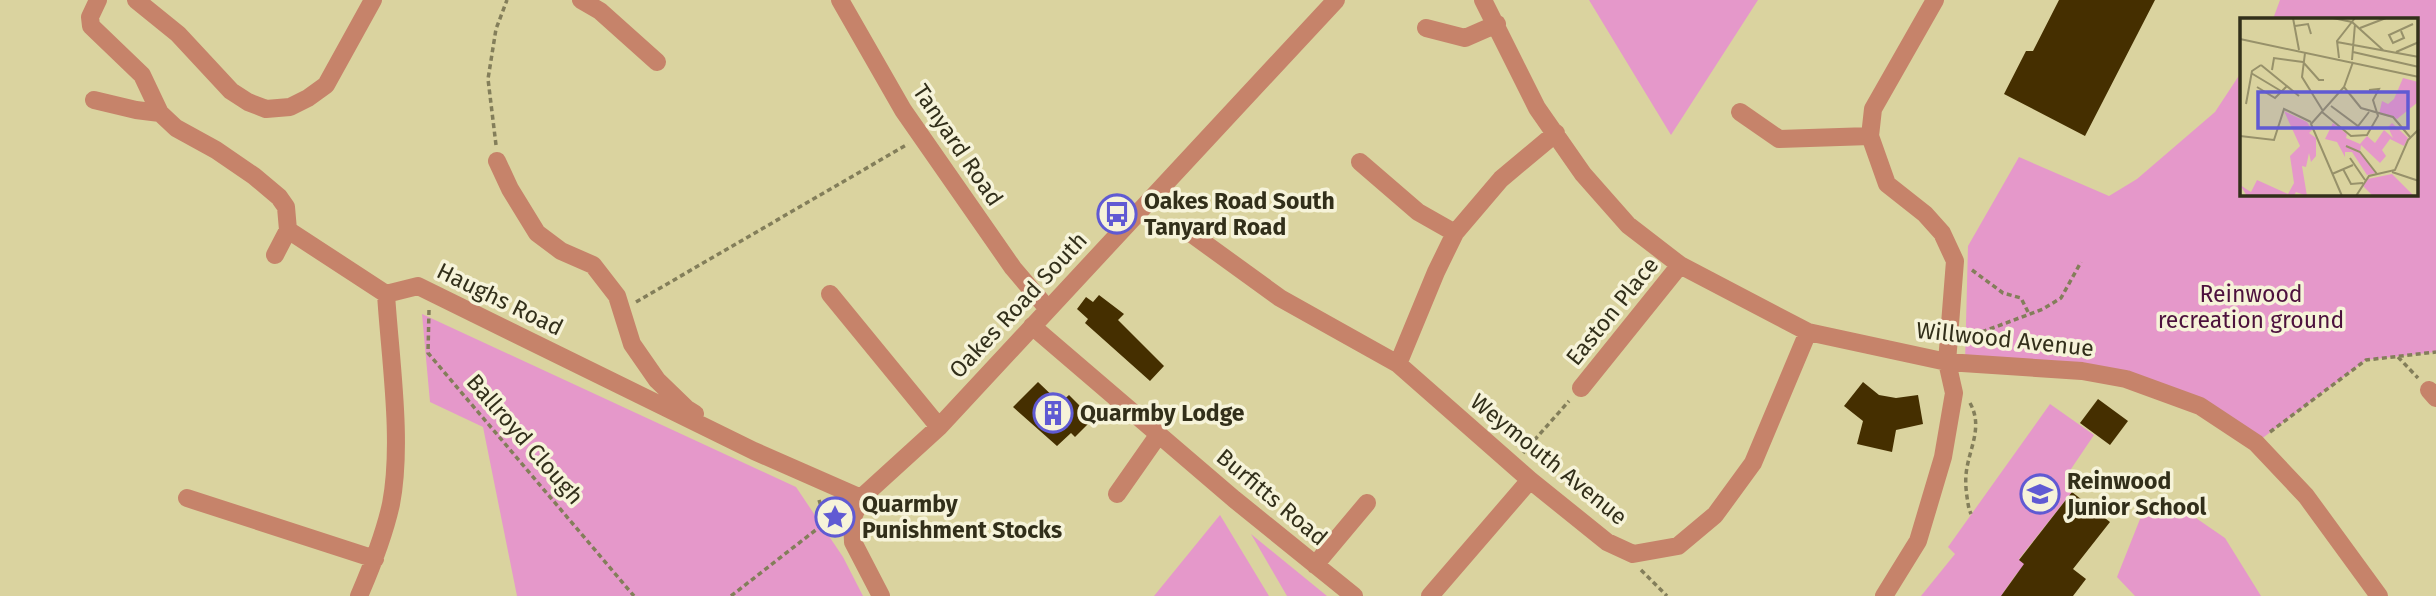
<svg xmlns="http://www.w3.org/2000/svg" width="2436" height="596" font-family="'Fira Sans',sans-serif">
  <rect width="100%" height="100%" fill="#dad39f"/>
  <path fill="#e598ca" d="M1589 0H1758L1671 135Z
    M2280 0H2436V352L2366 360 2256 443 2126 379 1965 363 1968 246 2019 157 2109 196 2137 179 2215 112 2242 71V194H2417V19H2273Z
    M422 314 796 487 843 557 863 596H517L483 427 430 402Z
    M2050 404 2094 435 2071 469 2072 492 2019 559 2035 572 2017 573 2003 593 2007 596H1921L1955 554 1948 547Z
    M2177 505 2225 538 2261 596H2135L2117 577 2144 509Z
    M1220 515 1269 596H1154Z
    M1251 534 1327 596H1287Z"/>
  <path fill="#452f00" d="M2059 0H2155L2085 136 2004 94 2026 51H2033Z
    M1099 295 1124 314 1118 320 1164 366 1150 381 1085 323 1088 319 1077 309 1086 297 1093 302Z
    M1038 382 1060 403 1069 395 1093 419 1075 437 1071 433 1057 446 1013 407Z
    M1863 382 1879 395 1896 398 1918 395 1923 424 1896 430 1892 452 1857 444 1863 421 1844 406Z
    M2098 399 2128 421 2110 445 2080 423Z
    M2072 492 2110 522 2073 569 2086 579 2073 596H2001L2024 564 2019 560Z"/>
  <g fill="none" stroke-linecap="round" stroke-linejoin="round">
    <path stroke="#837e5a" stroke-width="3.5" stroke-dasharray="5 3.5" stroke-linecap="butt" d="M496 145 488 79 496 29 507 0
      M1972 270 2003 293 2021 298 2029 314
      M636 302 908 144
      M429 310 428 353 634 596
      M1966 338 2043 309 2061 298 2081 262
      M2398 357 2418 378
      M1970 403C1984 428 1968 450 1966 475 1965 486 1967 498 1969 509L1971 514
      M2270 432 2366 360 2436 352
      M1523 453 1569 401
      M819 500 826 522 835 529
      M1641 570 1667 596
      M731 596 826 522"/>
    <path stroke="#c6836a" stroke-width="18" d="M98 0 90 17 91 26 142 75 160 113
      M136 0 178 34 231 91 248 102 266 109 290 107 308 98 326 85 373 0
      M581 0 600 11 657 62
      M840 0 903 110 1013 268 1048 309
      M1483 0 1537 108 1583 174 1628 225 1680 265 1808 332 1947 362 2082 371 2126 379 2200 406 2256 443 2306 496 2379 596
      M1426 28 1465 38 1497 24
      M94 100 136 110 160 113 176 128 216 150 254 176 279 197 286 207 288 230
      M1740 112 1779 139 1870 136
      M497 161 510 189 537 233 561 251 593 265 617 296 632 344 657 380 687 409 695 414
      M1360 162 1418 212 1455 233
      M1189 232 1280 298 1398 364 1530 480 1607 542 1633 554 1678 546 1715 515 1753 463 1808 332
      M275 255 288 230 386 294
      M830 294 939 427
      M1032 326 1234 499 1354 596
      M1398 364 1436 272 1455 233 1501 179 1556 133
      M1581 388 1680 265
      M2429 390 2436 398
      M1117 494 1159 434
      M187 498 375 559
      M1315 565 1367 503
      M359 596C372 566 384 536 391 504 403 442 390 358 386 294L418 286 754 451 861 498
      M881 596 853 542 852 520 861 498 939 427 1336 0
      M1430 596 1530 480
      M1884 596 1918 541 1943 457 1954 393 1947 362 1955 261 1942 233 1925 214 1887 184 1870 136 1873 109 1935 0"/>
  </g>
  <defs>
    <g id="bus-ring" transform="scale(2.0125)"><circle r="9.5" fill="#f6f3d9" stroke="#605ad3" stroke-width="1.5"/><path d="M-5-6H5V4H4V6H2V4H-2V6H-4V4H-5ZM-3.5-4V0h7V-4ZM-3.5 1.2v1.5H-2V1.2ZM2 1.2v1.5H3.5V1.2Z" fill="#605ad3"/></g>
    <g id="building-ring" transform="scale(2.0125)"><circle r="9.5" fill="#f6f3d9" stroke="#605ad3" stroke-width="1.5"/><path d="M-4-6H4V6H1V3H-1V6H-4ZM-2.5-4.3h1.7v1.8h-1.7ZM.8-4.3h1.7v1.8H.8ZM-2.5-1h1.7V.8h-1.7ZM.8-1h1.7V.8H.8Z" fill="#605ad3"/></g>
    <g id="school-ring" transform="scale(2.0125)"><circle r="9.5" fill="#f6f3d9" stroke="#605ad3" stroke-width="1.5"/><path d="M0-5L7-2L0 1L-7-2ZM-4 1L0 2.5L4 1V4Q0 6-4 4Z" fill="#605ad3"/></g>
    <g id="sight-ring" transform="scale(2.0125)"><circle r="9.5" fill="#f6f3d9" stroke="#605ad3" stroke-width="1.5"/><path d="M0-6L1.8-2.2L6-1.7L2.9 1.2L3.7 5.4L0 3.3L-3.7 5.4L-2.9 1.2L-6-1.7L-1.8-2.2Z" fill="#605ad3"/></g>
  </defs>
  <g fill-rule="evenodd">
    <use href="#bus-ring" x="1117" y="214"/>
    <use href="#building-ring" x="1053" y="413"/>
    <use href="#school-ring" x="2040" y="494"/>
    <use href="#sight-ring" x="835" y="517"/>
  </g>
  <g text-anchor="middle" dominant-baseline="central" stroke-width="7" stroke-linejoin="round" paint-order="stroke">
    <g font-size="23" fill="#322f1a" stroke="#f6f3d9">
      <text transform="translate(958 145) rotate(56)">Tanyard Road</text>
      <text transform="translate(500 299) rotate(26)">Haughs Road</text>
      <text transform="translate(1018 305) rotate(-47)">Oakes Road South</text>
      <text transform="translate(1612 311) rotate(-51)">Easton Place</text>
      <text transform="translate(2005 339) rotate(6)">Willwood Avenue</text>
      <text transform="translate(525 439) rotate(49)">Ballroyd Clough</text>
      <text transform="translate(1549 459) rotate(39)">Weymouth Avenue</text>
      <text transform="translate(1272 497) rotate(40)">Burfitts Road</text>
    </g>
    <g font-size="23" font-weight="bold" fill="#322f1a" stroke="#f6f3d9" text-anchor="start">
      <text x="1144" y="201">Oakes Road South<tspan x="1144" dy="26">Tanyard Road</tspan></text>
      <text x="1080" y="413">Quarmby Lodge</text>
      <text x="2067" y="481">Reinwood<tspan x="2067" dy="26">Junior School</tspan></text>
      <text x="862" y="504">Quarmby<tspan x="862" dy="26">Punishment Stocks</tspan></text>
    </g>
    <g font-size="23" fill="#4d113d" stroke="#f6f3d9">
      <text x="2251" y="294">Reinwood<tspan x="2251" dy="26">recreation ground</tspan></text>
    </g>
  </g>
  <g transform="translate(2240 18)">
    <rect width="178" height="178" fill="#dad39f"/>
    <path d="M163 60 178 64V84L157 101 139 96 142 83 148 86 154 81ZM44 93 67 104 72 112 69 115 76 120V138L71 144 69 135 66 149 62 148 67 178 56 174 54 178H7L0 167 11 174 17 162 48 176 54 165 50 138 60 128ZM93 105 107 116 106 120 120 126 127 118 135 125 144 112 153 120 148 109 152 105 168 120 164 128 150 121 142 132 146 138 140 145 121 127 120 135 136 155 127 157 112 134H105V139L97 124 85 121ZM152 156 174 178H133L123 168 128 161Z" fill="#e598ca"/>
    <path fill="none" stroke="#97916a" stroke-width="2" d="M53 0 59 32M93 0 112 4 143 32M55 8 68 6 71 16M120 10 146 0M161 13 164 20 153 25 149 17 173 6M0 21 179 59M97 24 179 39M113 34 179 49M156 34 179 24M65 35 62 59 83 93M99 40 97 23 115 0M112 42 115 6M63 44 79 62H84M21 47 59 78M32 52 34 40 63 44M11 55 41 73M17 69 35 80 47 68M104 69 121 90 153 99 170 119M6 86 12 53 21 47M91 88 118 108 129 94M82 94 111 118 127 117 138 98 133 82 139 71 129 72M0 118 34 122 44 91 71 104M106 128 120 134 137 156M110 140 125 162M103 151 111 166 123 165M152 154 179 163M92 156 113 147M102 178 71 106 104 69 113 44M116 178 129 158 155 152 168 122 179 111"/>
    <path fill="#605ad3" fill-opacity="0.15" stroke="#605ad3" stroke-width="3.5" d="M18 74H168V110H18Z"/>
    <rect width="178" height="178" fill="none" stroke="#322f1a" stroke-width="3.5"/>
  </g>
</svg>
